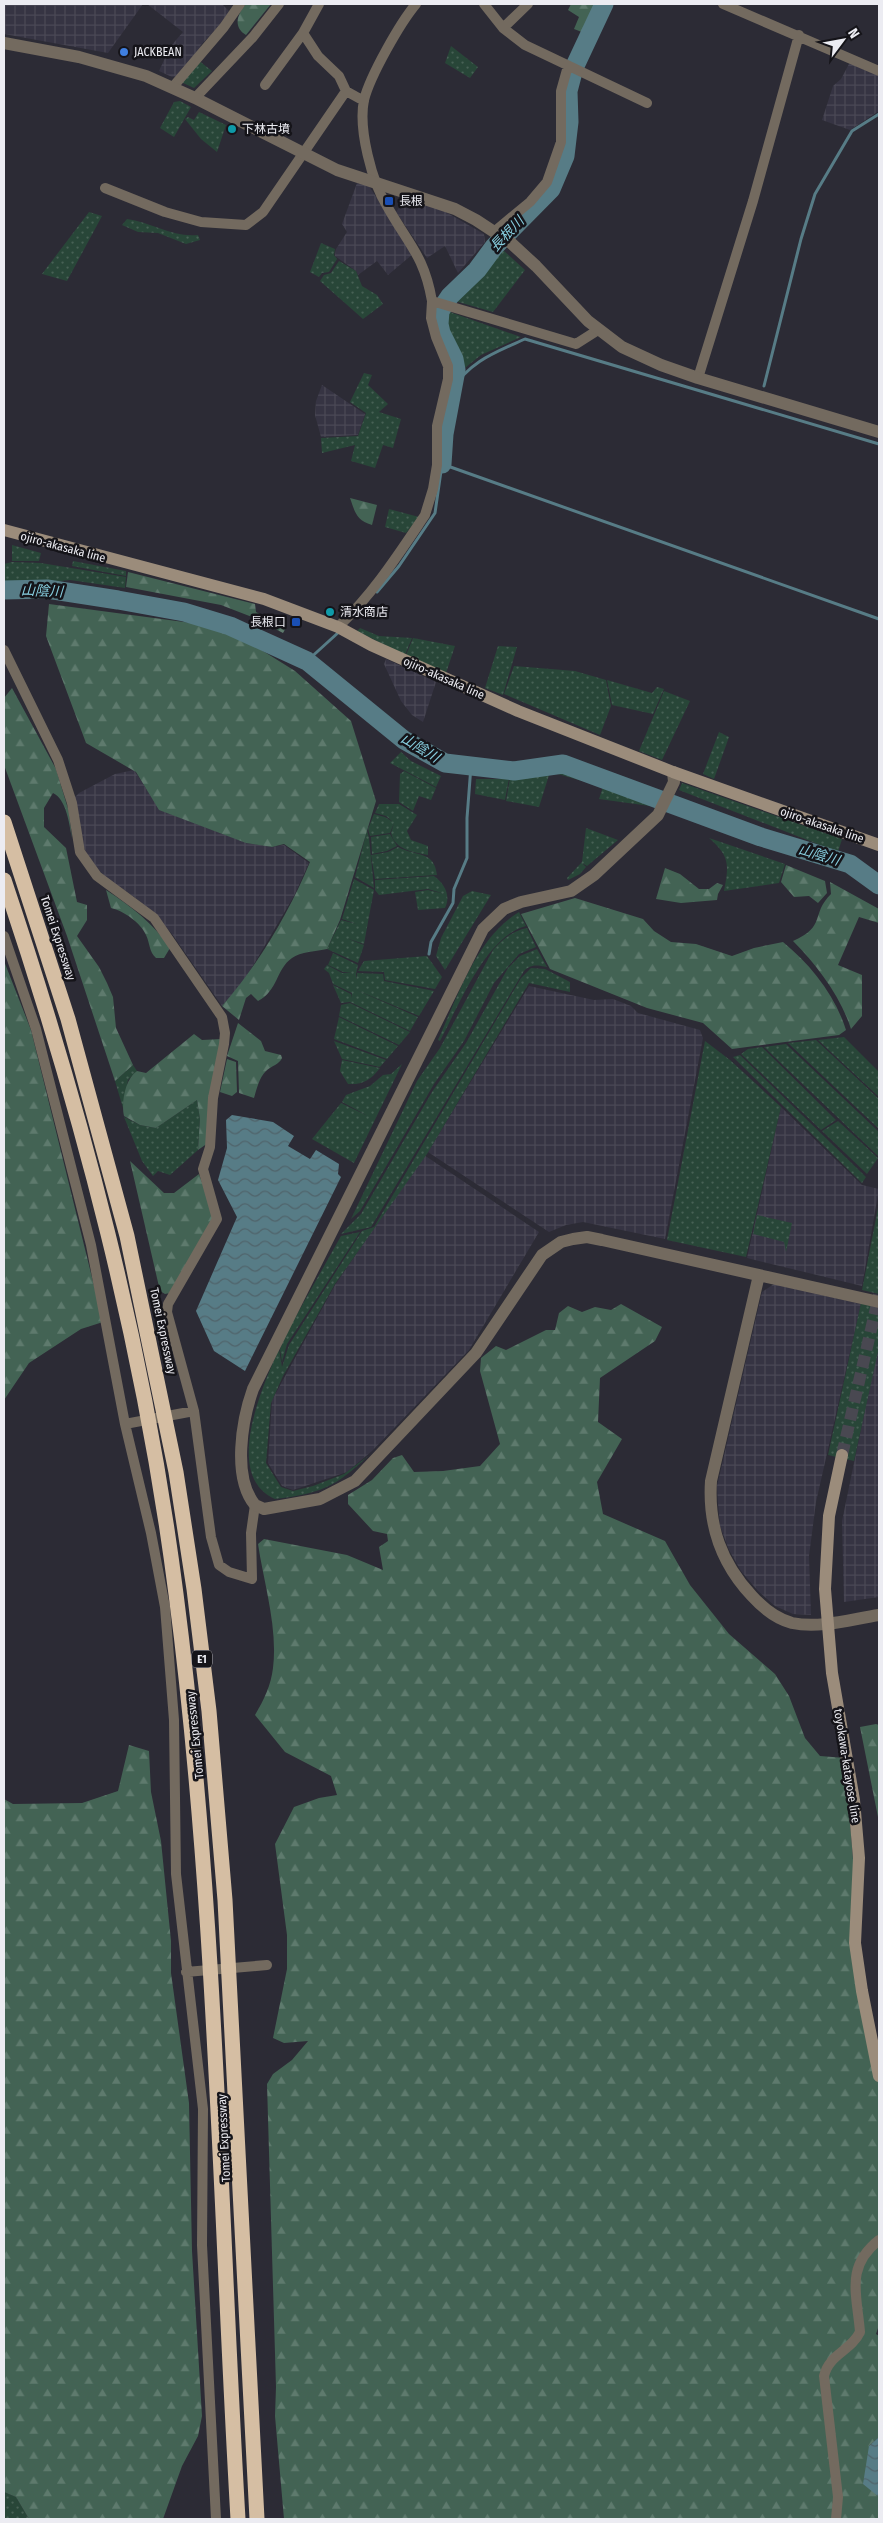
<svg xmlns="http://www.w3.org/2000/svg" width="883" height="2523" font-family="'Fira Sans Condensed','Noto Sans JP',sans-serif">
  <defs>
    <pattern id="industrial-grid" width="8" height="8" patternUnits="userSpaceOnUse" patternTransform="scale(1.25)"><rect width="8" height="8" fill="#363443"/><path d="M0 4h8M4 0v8" fill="none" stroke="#4a4855"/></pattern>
    <pattern id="green-dots" width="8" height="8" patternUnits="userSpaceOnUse" patternTransform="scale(1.25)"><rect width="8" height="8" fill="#284638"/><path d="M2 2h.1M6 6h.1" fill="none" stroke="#476155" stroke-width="1.8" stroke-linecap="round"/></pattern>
    <pattern id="forest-firs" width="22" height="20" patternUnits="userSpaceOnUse" patternTransform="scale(1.25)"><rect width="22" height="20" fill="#436354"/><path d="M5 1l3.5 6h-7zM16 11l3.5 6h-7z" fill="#5e7a6d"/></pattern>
    <pattern id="water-waves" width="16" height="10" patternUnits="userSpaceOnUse" patternTransform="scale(1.25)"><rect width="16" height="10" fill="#577c86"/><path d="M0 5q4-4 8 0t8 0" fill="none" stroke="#50646b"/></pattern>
  </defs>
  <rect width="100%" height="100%" fill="#2c2b35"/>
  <path fill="url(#industrial-grid)" d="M4 4H143L108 53 4 34Z
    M147 4H222L231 13 200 46 202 47 177 76 172 77 159 71 170 47 183 32Z
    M850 62 879 74V111L850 130 822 120 833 86 841 79Z
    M357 183 369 186 413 254 388 275 377 261 358 275 356 271 335 256 336 249 347 232 342 224Z
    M406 198 444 211 484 234 485 242 458 273 445 246 427 258 396 212Z
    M322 385 365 414 358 435 321 437 315 415 316 401Z
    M386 659 436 682 423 722 412 715 401 701 384 664Z
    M134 770 160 810 247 843 272 847 284 845 309 863 294 896 244 981 222 1006 172 934 152 911 126 891 108 881 88 857 80 837 73 799 79 793 115 774Z
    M529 986 594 1000 613 999 631 1006 638 1013 700 1030 703 1038 665 1239 583 1222 566 1225 549 1232 428 1152Z
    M781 1107 862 1185 879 1189 862 1286 747 1258Z
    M424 1155 539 1232 469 1350 372 1451 347 1472 293 1490 282 1486 268 1463 272 1400 335 1285Z
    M774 1284 861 1304 816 1502 809 1556 811 1615 793 1614 775 1606 758 1591 741 1571 729 1550 720 1526 718 1503 717 1486 762 1292Z
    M879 1342V1597L844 1602 842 1521Z"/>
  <path fill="url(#green-dots)" d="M451 46 478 67 470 78 445 63Z
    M198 60 212 71 194 88 181 82Z
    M180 101 191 107 174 137 160 128 174 102Z
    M199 112 226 125 217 152 201 139 185 119 188 117 194 120Z
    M89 212 102 216 67 281 42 274Z
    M127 219C151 222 174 238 198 235L200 240 186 244 158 233 138 232 122 225Z
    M321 243 335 249 334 255 337 259 329 272 322 273 319 277 310 272Z
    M502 249 525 270 493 312 455 301Z
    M339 261 356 271 362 286 377 295 383 304 363 319 320 281 324 275 331 273Z
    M447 311 521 337 481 355 461 371 457 351 445 330Z
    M364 373 372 375 368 385 388 404 379 412 401 419 393 448 383 445 375 468 351 461 355 445 322 453 321 438 358 436 366 413 350 402Z
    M389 509 419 517 406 533 385 527Z
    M12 545 41 553 39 561H12Z
    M73 561 126 571V576L72 566Z
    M12 562 41 563 126 577 125 588 70 580 53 582 45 586 24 584 4 587V564Z
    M360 628 379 636 412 638 405 655 357 631Z
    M413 638 455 646 446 673 406 655Z
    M498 646 517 647 503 695 485 688Z
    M514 666 575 671 606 680 611 706 600 735 504 694Z
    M607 680 652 693 657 687 664 689 653 714 612 705Z
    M664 691 690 701 662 760 639 751Z
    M719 732 729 737 714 779 703 774Z
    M401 752 411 761 441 776 436 787 390 763Z
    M404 771 436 788 431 800 419 796 413 811 399 802 400 774Z
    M550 772 539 807 506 801 510 778Z
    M551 772 576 773 653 801 650 806 599 799 603 787Z
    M476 779H509L505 800 475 794Z
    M682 783 842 839 838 852 679 790Z
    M379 804H399L417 815 407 831 411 840 428 846V855C413 852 395 850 391 833L394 823 390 833 370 836 368 829 374 814 385 817 393 822 386 816 375 813Z
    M586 828 618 840 587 866 582 863 586 867 580 874 568 880 567 878 582 862Z
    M367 830 369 838 374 888 355 877Z
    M390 834 397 846 387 851 372 854 371 837Z
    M709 838 785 864 779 883 724 891C729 865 730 856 709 838Z
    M398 847C417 857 434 850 437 875L375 879 371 855 388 852Z
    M434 876C445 884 451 896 445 908L418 910 415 892 428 890 445 894 428 889 379 895 375 890V880Z
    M354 879 374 890 370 911 358 907 370 911 364 944 346 938 364 945 358 963 327 949 341 920 357 924 342 919Z
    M472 891 491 895 445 970 436 956 441 938 463 896Z
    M519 912 526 926C486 936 459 1005 440 1041L438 1040C458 996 476 938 519 912Z
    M527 928 536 947 519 954 494 983 464 1041 434 1084 360 1211 351 1219 417 1081 440 1048 493 950C503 939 512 931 527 928Z
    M537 949 547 967C537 965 531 964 524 971L371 1227 341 1234 361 1214 432 1092 466 1043 508 968 520 956Z
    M333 953 358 965 356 974 357 979V973L383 974 384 981 434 991 419 1016 354 989 418 1017 410 1031 350 1002 341 1003 333 985 351 994V998L352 993 333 984 329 973 324 969 327 965 342 973H352L343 972 328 965Z
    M427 956 442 977 435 989 385 980 384 972 358 971 364 961Z
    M531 968 545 969 570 982V992L529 983 427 1154 335 1284 283 1376 271 1403 266 1463 281 1487 293 1491 313 1486 344 1474 368 1456C336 1487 319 1494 275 1499 222 1476 263 1385 279 1349L282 1367 289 1345 362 1231 374 1227 521 978Z
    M350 1003 410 1032 399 1045 339 1016 341 1005Z
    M339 1017 398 1046 387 1059 334 1039Z
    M844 1037 879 1072V1097L818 1040Z
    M816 1040 879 1099V1129L788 1043Z
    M334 1041 386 1060 380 1067 342 1059Z
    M705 1041 730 1060 781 1107 746 1257 667 1240Z
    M786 1044 879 1132V1157L764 1047Z
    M762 1047 836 1120 821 1130 741 1054 748 1049Z
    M740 1055 866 1177 862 1183 733 1057Z
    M342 1060 380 1068C371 1080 362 1085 348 1084L340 1071Z
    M402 1064 354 1163 312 1139 341 1103 368 1116 342 1102 346 1095 370 1086 383 1075 391 1074Z
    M133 1065 137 1071 128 1080 123 1108 115 1081Z
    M197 1100 200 1119 198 1150 170 1175 158 1171 153 1176 142 1161 124 1117 140 1125 156 1128Z
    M838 1121 878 1158 867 1174 822 1131Z
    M879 1203V1294L862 1290Z
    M757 1215 792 1223 786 1252 784 1242 753 1234Z
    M360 1232 287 1344 282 1362 280 1349 287 1332 341 1236Z
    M861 1303 879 1308V1347L854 1461 828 1455Z
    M4 2492 16 2497 29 2519H4Z"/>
  <path fill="url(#forest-firs)" d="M246 4H271L246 35C232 27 238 13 246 4Z
    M571 4H601L587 34 574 29 579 17 568 10Z
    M350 498 377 505 372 525C356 520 355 512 350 498Z
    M128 572 255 604 256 612 286 628 283 633 252 617 221 605 126 587Z
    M49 604 214 626 255 646 295 671 351 721 376 801 340 920 327 949C317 951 300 952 292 958 276 969 278 991 258 1001L251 994 246 998 239 1020 222 1006C258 965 289 913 310 862L284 844 272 847 246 843 159 810 136 772 86 743 46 636Z
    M12 688 56 769 69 812 72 838C69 824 67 800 53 793L44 808V827L66 848 77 902 87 905V920L77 936 99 967 107 983 113 997 116 1028 133 1065 115 1081 67 936 4 765V698Z
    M786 865 825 881 827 893 818 903 809 896 794 897 781 882Z
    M665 868 680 874 699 889H709L717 883 723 885 718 894 717 900 681 903 656 899Z
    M830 882 879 909V923L859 917 838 965 862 975V1016L851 1029C841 997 817 965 793 941 827 926 810 915 831 894Z
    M106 890C132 907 153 923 170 948L164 958H156C149 952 150 943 146 935 141 923 124 911 111 908Z
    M575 898 643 919 654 931 671 942 696 944 732 956 754 948 783 942C811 965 835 995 846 1030L839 1035 732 1049 703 1023 647 1008 550 969 521 914Z
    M4 961 31 1030 103 1322 81 1329 29 1363 4 1400Z
    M238 1023 261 1041 265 1051 281 1055 282 1058C280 1064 271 1066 266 1071 259 1078 257 1088 254 1098L239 1093 238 1061 227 1056Z
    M194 1034 202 1040 222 1039 208 1143 198 1150 200 1119 197 1100 156 1128 140 1125 124 1116C121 1103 125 1079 137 1071L146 1073Z
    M227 1059 236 1062 237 1092 232 1096 220 1092Z
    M130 1161 164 1193H174L199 1174 212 1209 213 1219 170 1293 165 1294 160 1291Z
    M621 1304 662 1327 655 1341 600 1378 598 1422 622 1439 597 1482 603 1514 665 1541 690 1585 729 1634 775 1674 789 1696 805 1738 820 1756 845 1758 860 1948 879 2075V2325L876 2334 879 2336V2437L869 2446 879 2497V2519H284L275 2416 276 2387 267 2084 273 2074 292 2060 308 2041 284 2043 273 2038 287 1969V1935L275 1844 294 1807 319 1798 337 1795 331 1776 285 1752 255 1715C264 1700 271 1685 273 1668 278 1628 264 1584 258 1544L264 1539 347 1555 383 1570 379 1547 388 1541 387 1534 373 1531 348 1504V1495L372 1480 393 1458 402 1455 414 1472 443 1471 480 1466 500 1444 480 1371 481 1358 496 1346 506 1350 546 1330H555L559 1313 568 1306 582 1312 595 1307 611 1310Z
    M876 1724 879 1725V1822L860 1727Z
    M129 1745 149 1751 151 1792 161 1841 171 1941V1973L189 2103 192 2251 202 2416 198 2436 182 2466 163 2519H29L16 2497 4 2492V1799L13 1804 82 1803 118 1791Z"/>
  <path fill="url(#water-waves)" d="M232 1115 273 1122 294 1136 288 1146 310 1159 316 1150 339 1164 338 1174 341 1177 245 1371 214 1351 196 1311 237 1217 218 1180 227 1148 226 1120Z
    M879 2437V2497L863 2484 869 2446Z"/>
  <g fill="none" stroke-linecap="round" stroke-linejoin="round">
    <path stroke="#577c86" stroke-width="3" d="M764 386 801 239 815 194 852 131 879 114
      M451 391C470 361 494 353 525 339L879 444
      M377 592 399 566 435 513 442 464 879 619
      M307 661 340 631
      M429 954 431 942 453 903 454 889 467 858V818L471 766"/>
    <path stroke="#577c86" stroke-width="19" d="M442 464 444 434 456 370 454 359 441 333 439 324 440 311 450 296 477 270 494 247 551 189 565 156 569 122 568 91 574 68 604 4
      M4 590 47 589 118 600 184 612 230 626 307 661 404 740 445 763 514 771 563 764 761 837 850 864 879 885"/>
    <path stroke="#494851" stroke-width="12" stroke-dasharray="12 6" stroke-linecap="butt" d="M842 1455 879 1295"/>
    <path stroke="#736a5f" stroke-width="10" d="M319 4 303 33 318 56 339 76 346 91 364 101
      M416 4C400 23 370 76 364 100 358 129 372 182 387 206 408 244 424 255 432 301L576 344 598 330
      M484 4 503 28 525 45 647 103
      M723 4 879 71
      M503 28 528 4
      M265 85 303 33
      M172 88 224 27 240 4
      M195 98 253 37 279 4
      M105 188 165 212 201 222 246 225 263 212 346 91
      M495 231 530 202 547 182 561 142V91L568 66
      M698 378 753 201 799 35
      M338 627C373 594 398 555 425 515L433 489 437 465V426L448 379V366L436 337 431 318 432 301
      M4 650 58 760 72 803 80 852 97 876 154 918 222 1017 225 1033 224 1044 213 1098 210 1147 203 1169 217 1219 168 1304 167 1312 194 1411 211 1537 219 1565 229 1572 252 1579 251 1533 255 1505
      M4 936 36 1029 91 1245 125 1424 151 1533 165 1607 174 1720 176 1874 203 2109 202 2245 216 2519
      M125 1424 194 1411
      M186 1972 267 1965
      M836 2519 838 2497 824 2376C829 2354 851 2351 860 2332 857 2294 845 2267 879 2240"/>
    <path stroke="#736a5f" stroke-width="12" d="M4 43 79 57 146 76 195 98 337 170 455 209 476 220 511 243 536 266 588 321 622 347 661 365 698 378 879 432
      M673 772 674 782 658 815 594 875 571 891 521 902 504 909 483 929 253 1389C242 1420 232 1477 255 1505L264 1509 320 1499 355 1481 476 1353 542 1255 561 1242 573 1239 587 1237 602 1240 879 1302
      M759 1275 711 1481C708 1526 721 1563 752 1596 762 1607 777 1619 792 1623 820 1629 852 1619 879 1615"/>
    <path stroke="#9b8c7b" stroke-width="12" d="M4 530 264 599 338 627 371 645 518 711 673 772 879 845
      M842 1455 829 1516 825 1589 832 1673 854 1800 859 1858 855 1943 862 1991 879 2076"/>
    <path stroke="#d5bea3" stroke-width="15" d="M4 822 68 1019 127 1236 176 1472 194 1589 209 1711 225 1900 257 2519
      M4 880C82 1112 145 1350 176 1594 216 1901 220 2211 238 2519"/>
  </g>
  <circle fill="#3f7fe0" stroke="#151419" stroke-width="2" cx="124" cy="52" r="5"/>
  <g fill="#0f9aa8" stroke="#151419" stroke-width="2">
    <circle cx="232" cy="129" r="5"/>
    <circle cx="330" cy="612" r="5"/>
  </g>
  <g fill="#1a4fb4" stroke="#151419" stroke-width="2">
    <rect x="384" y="196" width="10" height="10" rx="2.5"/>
    <rect x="291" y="617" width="10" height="10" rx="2.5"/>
  </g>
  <g text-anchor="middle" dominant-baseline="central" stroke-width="5" stroke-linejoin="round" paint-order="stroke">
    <rect fill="#151419" stroke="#acabb1" stroke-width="1" x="192" y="1650.5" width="20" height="17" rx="4"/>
    <g font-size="11" font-weight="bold" fill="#ececf2">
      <text x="202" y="1659">E1</text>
    </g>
    <g font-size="12" fill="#ececf2" stroke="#151419" text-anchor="start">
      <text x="134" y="52">JACKBEAN</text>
      <text x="242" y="129">下林古墳</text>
      <text x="399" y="201">長根</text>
      <text x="340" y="612">清水商店</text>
      <text x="286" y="622" text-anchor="end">長根口</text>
    </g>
    <g font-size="12" fill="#ececf2" stroke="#151419">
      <text transform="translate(63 547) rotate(15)">ojiro-akasaka line</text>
      <text transform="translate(444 678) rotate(24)">ojiro-akasaka line</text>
      <text transform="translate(822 825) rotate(19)">ojiro-akasaka line</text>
      <text transform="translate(58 938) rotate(72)">Tomei Expressway</text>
      <text transform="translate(163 1331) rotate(78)">Tomei Expressway</text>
      <text transform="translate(195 1735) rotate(-96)">Tomei Expressway</text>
      <text transform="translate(847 1766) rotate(81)">toyokawa-katayose line</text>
      <text transform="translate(224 2138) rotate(-93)">Tomei Expressway</text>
    </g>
    <g font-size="14" font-style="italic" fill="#87cedf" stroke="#151419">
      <text transform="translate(507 234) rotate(-46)">長根川</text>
      <text transform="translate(42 591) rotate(3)">山陰川</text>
      <text transform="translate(420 748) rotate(31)">山陰川</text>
      <text transform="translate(819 855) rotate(17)">山陰川</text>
    </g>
  </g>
  <rect width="883" height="2523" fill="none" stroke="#ececf2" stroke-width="10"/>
  <g transform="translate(843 40) rotate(58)" stroke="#151419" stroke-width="4" paint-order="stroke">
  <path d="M0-4L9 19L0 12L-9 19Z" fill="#ececf2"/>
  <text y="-8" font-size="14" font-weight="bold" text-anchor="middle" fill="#ececf2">N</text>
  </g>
</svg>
